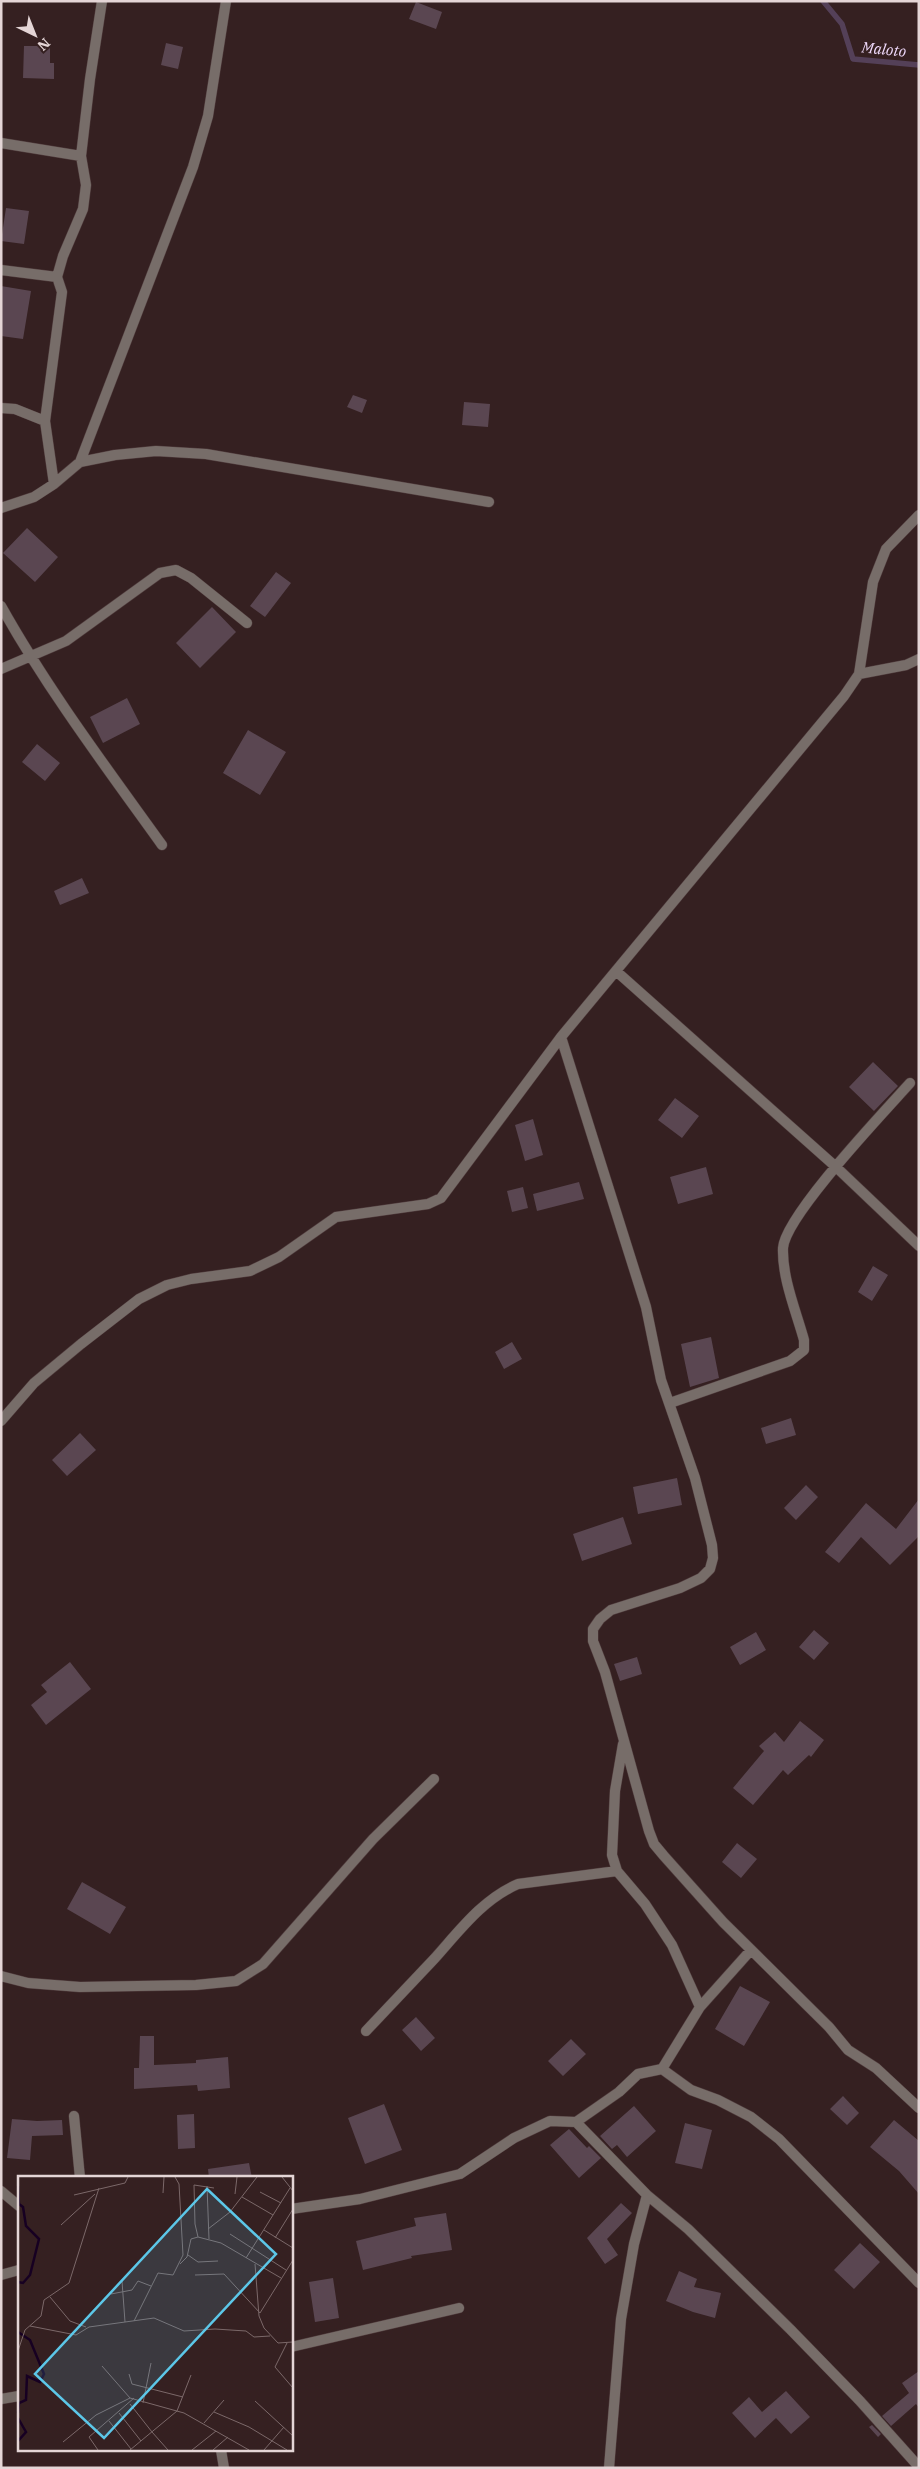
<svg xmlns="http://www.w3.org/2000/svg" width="920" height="2469" font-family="'IBM Plex Serif',serif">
  <rect width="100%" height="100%" fill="#352021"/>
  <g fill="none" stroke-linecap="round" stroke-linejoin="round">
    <path stroke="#544058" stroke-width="5.5" d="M823 1 842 24 853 59 919 65"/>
  </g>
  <path fill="#5a4651" d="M416 2 442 12 436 29 409 19Z
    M166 43 183 47 178 69 161 65Z
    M24 46H50V63H54V79L23 78Z
    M6 208 29 211 24 244 1 241Z
    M1 286 31 291 23 339 1 336Z
    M353 395 367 400 362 413 347 407Z
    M464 402 490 404 488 427 462 425Z
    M27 528 58 557 35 582 3 553Z
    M276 572 291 583 265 617 250 606Z
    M212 607 236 632 200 668 176 643Z
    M127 698 140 724 103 743 90 717Z
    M248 730 286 752 260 795 223 773Z
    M37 744 60 763 45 781 22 762Z
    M82 878 89 893 60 905 54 891Z
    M873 1062 898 1086 874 1111 849 1087Z
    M675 1098 699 1116 682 1138 658 1120Z
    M533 1119 543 1155 525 1161 515 1125Z
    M706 1167 713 1194 678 1204 670 1177Z
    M579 1182 584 1199 537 1211 533 1194Z
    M523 1187 528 1208 512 1212 507 1191Z
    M873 1266 888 1275 872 1301 858 1292Z
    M711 1337 719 1378 690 1387 681 1344Z
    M512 1342 522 1359 504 1369 495 1352Z
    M791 1418 796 1435 766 1444 761 1428Z
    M80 1433 96 1450 67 1476 52 1460Z
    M677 1478 682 1505 638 1514 633 1487Z
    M806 1485 818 1497 796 1520 784 1508Z
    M919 1499V1536L890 1565 861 1537 839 1563 825 1552 866 1503 896 1529Z
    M623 1517 632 1544 582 1561 573 1534Z
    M814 1630 829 1643 814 1660 799 1647Z
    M756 1632 766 1650 740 1665 730 1647Z
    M637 1657 642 1674 620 1681 614 1664Z
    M70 1662 91 1689 46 1725 31 1705 47 1692 41 1685Z
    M800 1721 824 1740 811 1757 809 1755 788 1775 783 1770 753 1805 733 1788 764 1751 759 1746 775 1732 784 1742Z
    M737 1843 757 1859 741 1878 722 1862Z
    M82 1882 126 1907 110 1934 67 1909Z
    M740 1986 770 2002 744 2046 715 2029Z
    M416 2017 435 2038 421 2051 402 2030Z
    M140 2036H154V2065L196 2063V2060L228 2057 230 2088 198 2091 197 2085 134 2089V2068H139Z
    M571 2039 586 2054 563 2076 548 2061Z
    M843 2096 859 2113 847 2125 830 2109Z
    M384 2104 402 2150 365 2164 348 2118Z
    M634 2106 656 2131 627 2157 617 2145 612 2149 600 2136Z
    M194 2114 195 2148 178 2149 177 2115Z
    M12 2119 37 2121 62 2120 63 2135 32 2136 30 2160 7 2158Z
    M894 2120 919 2141V2194L899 2171 870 2147Z
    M685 2123 712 2130 702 2169 675 2163Z
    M569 2129 587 2148 589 2146 601 2158 579 2178 550 2145Z
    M249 2163 252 2178H209L208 2169Z
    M621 2203 632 2213 607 2239 618 2255 605 2264 587 2238Z
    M446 2213 452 2250 411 2256 412 2258 363 2270 356 2241 416 2226 414 2218Z
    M860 2243 880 2262 854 2289 834 2270Z
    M679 2271 697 2279 694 2287 721 2293 715 2318 693 2312 666 2301Z
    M333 2278 339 2318 315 2322 309 2282Z
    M919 2371V2408L916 2404 891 2426 882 2416 909 2393 902 2383Z
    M786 2391 810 2417 791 2434 776 2418 755 2438 732 2413 749 2397 762 2412Z
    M872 2425 881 2434 878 2437 869 2427Z"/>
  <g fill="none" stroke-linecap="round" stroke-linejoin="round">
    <g stroke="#513d3e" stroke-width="11">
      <path id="street" d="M1 143 81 156
        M1 270 57 277
        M1 408 15 409 45 421
        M80 462 193 167 208 116 226 1
        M54 484 45 421 62 292 57 277 63 256 83 209 86 185 81 156 90 79 102 1
        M1 508 34 497 54 484 80 462 115 455 156 451 206 454 489 502
        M1 606C48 690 106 767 162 845
        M1 669 66 641 160 573 176 570 191 578 247 623
        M859 674 906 665 919 659
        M616 971 836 1167 919 1246
        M561 1037 646 1307 661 1380 695 1478 712 1545 713 1558 710 1569 701 1578 680 1588 611 1610 600 1619 593 1629V1641L605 1672 649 1831 654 1844 664 1856 723 1922 829 2027 848 2050 876 2068 919 2108
        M670 1403 790 1361 804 1350V1340C796 1311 782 1278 783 1248 785 1216 885 1111 910 1083
        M1 1421 34 1383 81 1344 139 1299 167 1285 191 1279 250 1271 279 1257 336 1217 428 1204 441 1198 561 1037 844 696 859 674 873 582 886 549 919 515
        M623 1744 615 1791 612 1855 617 1871 645 1904 672 1945 700 2007 662 2069
        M1 1976 28 1983 80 1987 196 1985 236 1981 263 1964 373 1839 434 1779
        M700 2007 751 1950
        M366 2031C389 2007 412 1982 435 1958 460 1930 483 1899 518 1884L617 1871
        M74 2116 80 2178
        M576 2122 647 2195 688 2229 790 2329 860 2401 919 2467
        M1 2191 19 2206
        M291 2209 360 2199 460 2174 514 2138 550 2121 576 2122 619 2092 638 2074 662 2069 691 2090 718 2100 751 2117 779 2139 919 2283
        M1 2275 19 2270
        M291 2347 459 2308
        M1 2399 19 2396
        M221 2450 224 2468
        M609 2468 621 2319 634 2244 647 2195"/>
    </g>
    <use href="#street" stroke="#776d69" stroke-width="10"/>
  </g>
  <g text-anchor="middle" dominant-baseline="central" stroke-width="5" stroke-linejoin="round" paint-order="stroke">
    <g font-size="15" font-style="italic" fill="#f1dbfd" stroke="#352021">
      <text transform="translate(884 49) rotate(6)">Maloto</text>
    </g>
  </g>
  <g transform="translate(18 2176)">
    <rect width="275" height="275" fill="#352021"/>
    <path fill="none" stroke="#170022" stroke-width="2.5" d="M0 10 1 28 5 31 8 50 21 63 12 99 5 107 0 106M0 156 12 164 26 198 22 206 9 200 8 224 1 227 0 237M0 242 8 256 0 265"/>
    <path fill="none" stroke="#7b6869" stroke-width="1" d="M264 1 275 15M189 10 191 63M196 12 176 9 177 48 180 61 203 67 263 102M242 16 263 27M145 17 146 1M217 18 219 1M56 19 107 7 110 1M224 21 255 39M43 49 77 18M190 53 212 36 239 1M246 54 275 72M212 58 268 94M257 62 275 33M170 79 180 86 200 85M228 82 272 12M162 88 169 81 173 63 180 61M237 88 241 140 246 152 260 167 275 166M177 99 206 98 242 137 275 84M104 105 107 146M93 118 114 114 120 105 133 110M32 121 52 145 68 151M116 145 140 97 155 99 165 79 161 8 157 1M12 150 58 159 71 151 136 142 166 155 197 153 228 155 236 161 252 160M269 167 257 191 275 212M0 175 7 154 23 140 26 124 51 107 81 12M84 190 112 222 166 237 231 274M111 198 114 208 165 221M237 225 275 260M125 227 133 187M112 228 134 256M196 236 231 251 269 274M101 237 123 265M91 245 113 273M186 247 206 224M134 256 150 274M45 266 78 239 112 222M80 274 71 261 116 222M112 274 159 235 173 199M174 274 198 255M195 274 210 261M246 274 266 251"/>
    <path fill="#5cc7e8" fill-opacity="0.15" stroke="#5cc7e8" stroke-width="2.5" d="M189 13 258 78 86 262 17 198Z"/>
    <rect width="275" height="275" fill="none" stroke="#e4d5d6" stroke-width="2.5"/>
  </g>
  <rect width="920" height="2469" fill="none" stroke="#e4d5d6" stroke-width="5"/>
  <g transform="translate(35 35) rotate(137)" stroke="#352021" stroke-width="4" paint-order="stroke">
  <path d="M0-4L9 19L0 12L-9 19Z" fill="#e4d5d6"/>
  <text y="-8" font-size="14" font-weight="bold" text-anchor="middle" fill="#e4d5d6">N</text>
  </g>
</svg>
